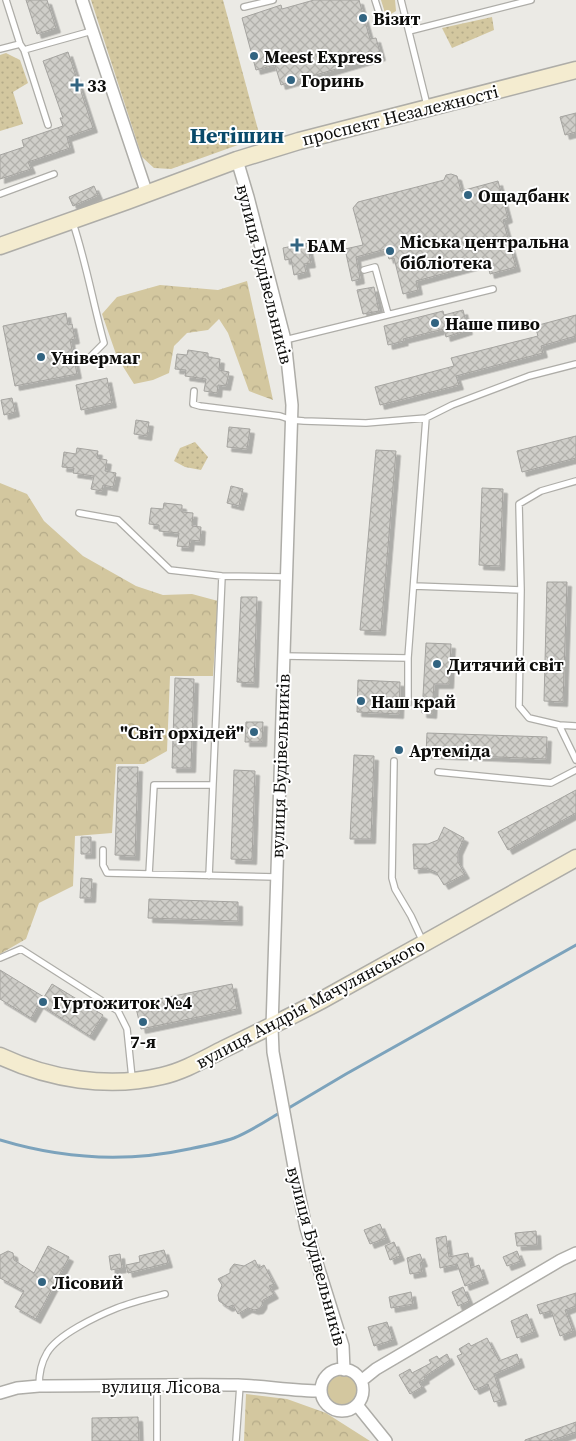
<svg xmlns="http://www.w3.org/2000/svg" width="576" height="1441" font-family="'Source Serif 4',serif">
  <defs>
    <pattern id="forest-crowns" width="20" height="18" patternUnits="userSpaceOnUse" patternTransform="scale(1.25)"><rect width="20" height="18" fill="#d3c79f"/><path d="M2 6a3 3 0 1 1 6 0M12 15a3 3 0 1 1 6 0" fill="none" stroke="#b4aa88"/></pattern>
    <pattern id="park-dots" width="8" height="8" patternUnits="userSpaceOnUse" patternTransform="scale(1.25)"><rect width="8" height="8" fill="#d3c79f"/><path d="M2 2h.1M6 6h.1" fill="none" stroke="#b4aa88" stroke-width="1.8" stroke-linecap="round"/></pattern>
    <pattern id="building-cross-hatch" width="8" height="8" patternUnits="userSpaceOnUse" patternTransform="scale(1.25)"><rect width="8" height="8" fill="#cfcec9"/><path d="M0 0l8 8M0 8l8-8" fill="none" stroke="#b1b0ab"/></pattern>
    <filter id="shadow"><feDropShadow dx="4.5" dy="4.5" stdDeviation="0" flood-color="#0004"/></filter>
  </defs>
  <rect width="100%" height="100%" fill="#ebeae5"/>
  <path fill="#d3c79f" d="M381 0H395L396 11 391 14 385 13Z
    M327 1390a15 15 0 1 1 30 0a15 15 0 1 1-30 0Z"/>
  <path fill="url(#forest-crowns)" d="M247 281 273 400 249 391 228 333 219 319 208 330 187 333 174 346 169 373 153 380 134 384 117 357 102 314 117 297 160 285 218 290Z
    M0 483 27 494 44 521 83 556 136 586 163 595 192 594 218 601 213 676H170L167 751 144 764H116L112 833 75 836 73 886 39 903 26 939 0 954Z
    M246 1394 287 1399 326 1413 370 1441H244Z"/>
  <path fill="url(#park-dots)" d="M91 0H223L260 137 171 169 154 168 142 157Z
    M492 17 494 30 452 48 442 28Z
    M6 53 20 60 28 83 13 92 23 124 0 131V55Z
    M195 442 208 457 201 470 185 467 174 461 180 448Z"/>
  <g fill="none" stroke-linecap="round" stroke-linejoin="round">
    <path stroke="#7ca3bc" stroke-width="3" d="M287 1109 346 1074 576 945
      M0 1140C63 1159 125 1163 189 1149 204 1146 220 1143 234 1138 251 1131 266 1121 281 1112"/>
  </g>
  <path fill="url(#building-cross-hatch)" stroke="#a5a4a0" filter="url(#shadow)" d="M26 0H47L56 28 37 34Z
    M314 0H359L370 39 376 38 381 56 281 85 275 65 256 70 242 18 281 5 282 9Z
    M68 52 93 128 67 137 70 148 28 162 31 169 0 179V155L24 147 22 140 63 126 60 118H63L43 61Z
    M576 113V132L565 135 560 117Z
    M451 174 457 176 461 191 498 181 508 218 503 220 516 267 490 274 487 262 416 281 418 290 403 294 394 258 389 259 386 249 356 257 360 279 352 281 345 249 363 245 353 208 358 202 444 180 446 175Z
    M94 186 98 195 73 206 69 197Z
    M307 243 311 263 304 264 306 272 294 275 291 259 285 260 283 248Z
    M374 287 379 311 363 314 357 290Z
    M463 310 468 330 446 337 444 329 403 339 404 341 388 345 384 326 443 311 444 315Z
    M66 313 68 325 72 324 75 339 70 340 77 374 15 386 3 326Z
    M576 315V336L541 346 543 353 456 376 459 385 380 405 375 387 454 366 451 358 538 336 535 326Z
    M188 350 208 353V357L220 359 219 370 229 372 226 386 218 385 217 393 204 391 206 379 185 376 186 370 175 369 177 354 187 355Z
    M107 378 112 403 81 410 76 385Z
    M12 398 15 412 4 415 1 400Z
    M136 420 149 422 147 436 134 434Z
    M229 427 250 429 247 449 227 447Z
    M576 436V458L522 472 517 451Z
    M77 448 98 451 97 458 107 460 105 471 116 473 113 487 103 485 102 491 91 489 94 476 73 473 74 468 62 467 64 452 76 454Z
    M376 450 396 451 381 631 360 630Z
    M231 486 243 489 239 506 227 503Z
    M482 488 503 489 500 566 479 565Z
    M164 503 182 505V512L193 513 192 526 201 527 200 541 190 540 189 547 177 546 179 533 159 531V525L149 524 151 508 163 509Z
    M547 582H567L563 702 544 701Z
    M241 597H257L254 683 237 682Z
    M426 643 451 644 449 684H434L432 714 422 713Z
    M175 678 194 679 191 768H172Z
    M358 680 400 682 399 714 357 712Z
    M246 722H263L262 742H245Z
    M427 733 547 737 546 759 426 754Z
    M354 755 374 756 371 839H350Z
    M118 767H138L135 856 115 855Z
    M234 770 255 771 252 860 231 859Z
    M576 790V813L508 850 498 832Z
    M444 827 464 838 458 851V862L465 874 444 885 436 872 426 868 414 869 413 844H428L438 840Z
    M81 837H91V854H81Z
    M81 878 92 879 91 898H80Z
    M149 899 238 902V921L148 918Z
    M0 970 44 997 52 984 103 1015 90 1036 39 1004 31 1018 0 999Z
    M232 984 237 1009 141 1029 135 1004Z
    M380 1224 386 1238 370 1244 364 1230Z
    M536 1231 537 1245 517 1246 515 1233Z
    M446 1236 449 1257 468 1253 471 1268 479 1265 484 1279 465 1286 457 1264 440 1268 436 1238Z
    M394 1242 400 1256 390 1260 385 1246Z
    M48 1246 69 1257 36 1319 15 1307 24 1291 0 1278V1255L8 1251 13 1253 14 1260 34 1273Z
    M164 1250 168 1263 128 1273 126 1265 140 1262 139 1256Z
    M517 1251 521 1261 507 1266 503 1257Z
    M120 1254 122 1268 111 1270 109 1256Z
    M420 1254 423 1262 420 1263 422 1272 410 1274 407 1258Z
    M255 1260 259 1268 264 1265 274 1284 269 1286 274 1294 263 1300 262 1305 259 1309 254 1310 248 1308 238 1314 233 1305 228 1307 219 1301 218 1295 222 1285 218 1279 230 1273V1269L234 1264 244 1266Z
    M463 1287 469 1301 458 1306 452 1292Z
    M411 1292 413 1304 391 1308 389 1297Z
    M576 1293V1306L565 1310 573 1331 560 1336 551 1311 540 1314 537 1305Z
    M527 1314 534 1332 517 1338 511 1321Z
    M387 1322 393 1340 374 1346 368 1327Z
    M487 1338 499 1361 517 1354 520 1363 494 1374 502 1400 494 1402 488 1384 475 1390 457 1356 462 1354 459 1349 469 1343 471 1346Z
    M447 1354 450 1360 424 1377 425 1379 419 1382 422 1387 410 1394 399 1375 410 1369 412 1373 431 1363 429 1360 437 1356 439 1359Z
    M138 1417 139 1441H92V1418Z
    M576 1422V1432L550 1441H525V1440Z"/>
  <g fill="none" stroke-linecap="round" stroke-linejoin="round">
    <g stroke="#aeada8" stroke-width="8">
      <path id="lane" d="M6 0 20 44 24 50 48 125
        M375 0 382 22 406 18
        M401 0 427 105
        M244 7 273 0
        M409 31 531 0
        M0 49 20 44
        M24 50 92 31
        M0 194 54 174
        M73 223C86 262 93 303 104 343L89 358
        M364 270 375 267 388 314
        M285 340 493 289
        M194 391 193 404 200 406 280 416 292 420 304 421 366 423 426 418 452 405 529 376 576 364
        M79 513 118 520 170 570 222 576 285 577
        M414 586 521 590
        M283 656 408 658 426 418
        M408 704V658
        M559 725 529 718 519 706 521 590 519 504 541 491 576 481
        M576 726 559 725 576 760
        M394 761 392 878 395 889 411 916 423 942
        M438 772 551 783 576 770
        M103 850V865L107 873 276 877
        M149 874 154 785H212
        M209 876 222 576
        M0 958 21 949 118 1011 127 1029 132 1078
        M39 1386C39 1375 41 1363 47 1353 57 1335 97 1316 117 1308 132 1302 149 1298 165 1294
        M157 1441V1386
        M236 1441 240 1385"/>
    </g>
    <g stroke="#aeada8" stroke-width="14">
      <path id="street" d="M82 0 147 194
        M237 160 248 197 285 340 292 405 272 1027 273 1052 298 1189 306 1228 343 1346 344 1370
        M321 1390a21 21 0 1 1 42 0a21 21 0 1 1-42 0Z
        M361 1381 376 1369 561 1260 576 1253
        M0 1393 17 1388 39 1386C105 1386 171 1384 238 1385 266 1386 293 1391 321 1391
        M357 1405 386 1441"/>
    </g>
    <g stroke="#aeada8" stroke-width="19">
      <path id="secondary" d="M0 246 127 201 237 160 299 141 576 70
        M0 1056C49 1079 108 1089 162 1076 184 1071 204 1059 224 1049 257 1033 290 1017 322 1000 407 953 491 906 576 858"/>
    </g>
    <use href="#lane" stroke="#fff" stroke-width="5.5"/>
    <use href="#street" stroke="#fff" stroke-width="11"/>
    <use href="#secondary" stroke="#f4ecd0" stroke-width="16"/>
  </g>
  <g fill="#326481" stroke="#fff" stroke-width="2">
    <circle cx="363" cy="18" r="5"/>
    <circle cx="254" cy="56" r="5"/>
    <circle cx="291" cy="80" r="5"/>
    <path d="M74.5 77.5h5v5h5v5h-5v5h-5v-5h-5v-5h5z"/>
    <circle cx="468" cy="195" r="5"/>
    <path d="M294.5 237.5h5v5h5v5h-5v5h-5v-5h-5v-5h5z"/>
    <circle cx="390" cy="251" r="5"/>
    <circle cx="435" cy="323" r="5"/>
    <circle cx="41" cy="357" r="5"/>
    <circle cx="437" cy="664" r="5"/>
    <circle cx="361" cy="701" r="5"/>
    <circle cx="254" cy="732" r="5"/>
    <circle cx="399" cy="750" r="5"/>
    <circle cx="43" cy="1002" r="5"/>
    <circle cx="143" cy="1022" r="5"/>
    <circle cx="42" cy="1282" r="5"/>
  </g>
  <g text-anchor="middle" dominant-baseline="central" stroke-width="4" stroke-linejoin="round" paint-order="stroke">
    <g font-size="18" font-weight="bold" fill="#0d0d0b" stroke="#fff" text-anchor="start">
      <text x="373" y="18">Візит</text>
      <text x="264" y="56">Meest Express</text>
      <text x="301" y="80">Горинь</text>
      <text x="87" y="85">33</text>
      <text x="478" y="195">Ощадбанк</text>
      <text x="400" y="241">Міська центральна<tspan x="400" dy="21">бібліотека</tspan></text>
      <text x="307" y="245">БАМ</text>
      <text x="445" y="323">Наше пиво</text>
      <text x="51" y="357">Універмаг</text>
      <text x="447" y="664">Дитячий світ</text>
      <text x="371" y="701">Наш край</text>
      <text x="244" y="732" text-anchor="end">"Світ орхідей"</text>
      <text x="409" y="750">Артеміда</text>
      <text x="53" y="1002">Гуртожиток №4</text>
      <text x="143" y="1041" text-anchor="middle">7-я</text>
      <text x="52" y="1282">Лісовий</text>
    </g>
    <g font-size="18" fill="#0d0d0b" stroke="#fff">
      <text transform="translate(400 115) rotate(-14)">проспект Незалежності</text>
      <text transform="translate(265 274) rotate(76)">вулиця Будівельників</text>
      <text transform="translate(280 766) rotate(-88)">вулиця Будівельників</text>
      <text transform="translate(310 1003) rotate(-28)">вулиця Андрія Мачулянського</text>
      <text transform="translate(317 1256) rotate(75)">вулиця Будівельників</text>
      <text x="161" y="1386">вулиця Лісова</text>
    </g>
    <g font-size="22" font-weight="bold" fill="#094969" stroke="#fff">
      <text x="237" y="135">Нетішин</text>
    </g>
  </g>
</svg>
